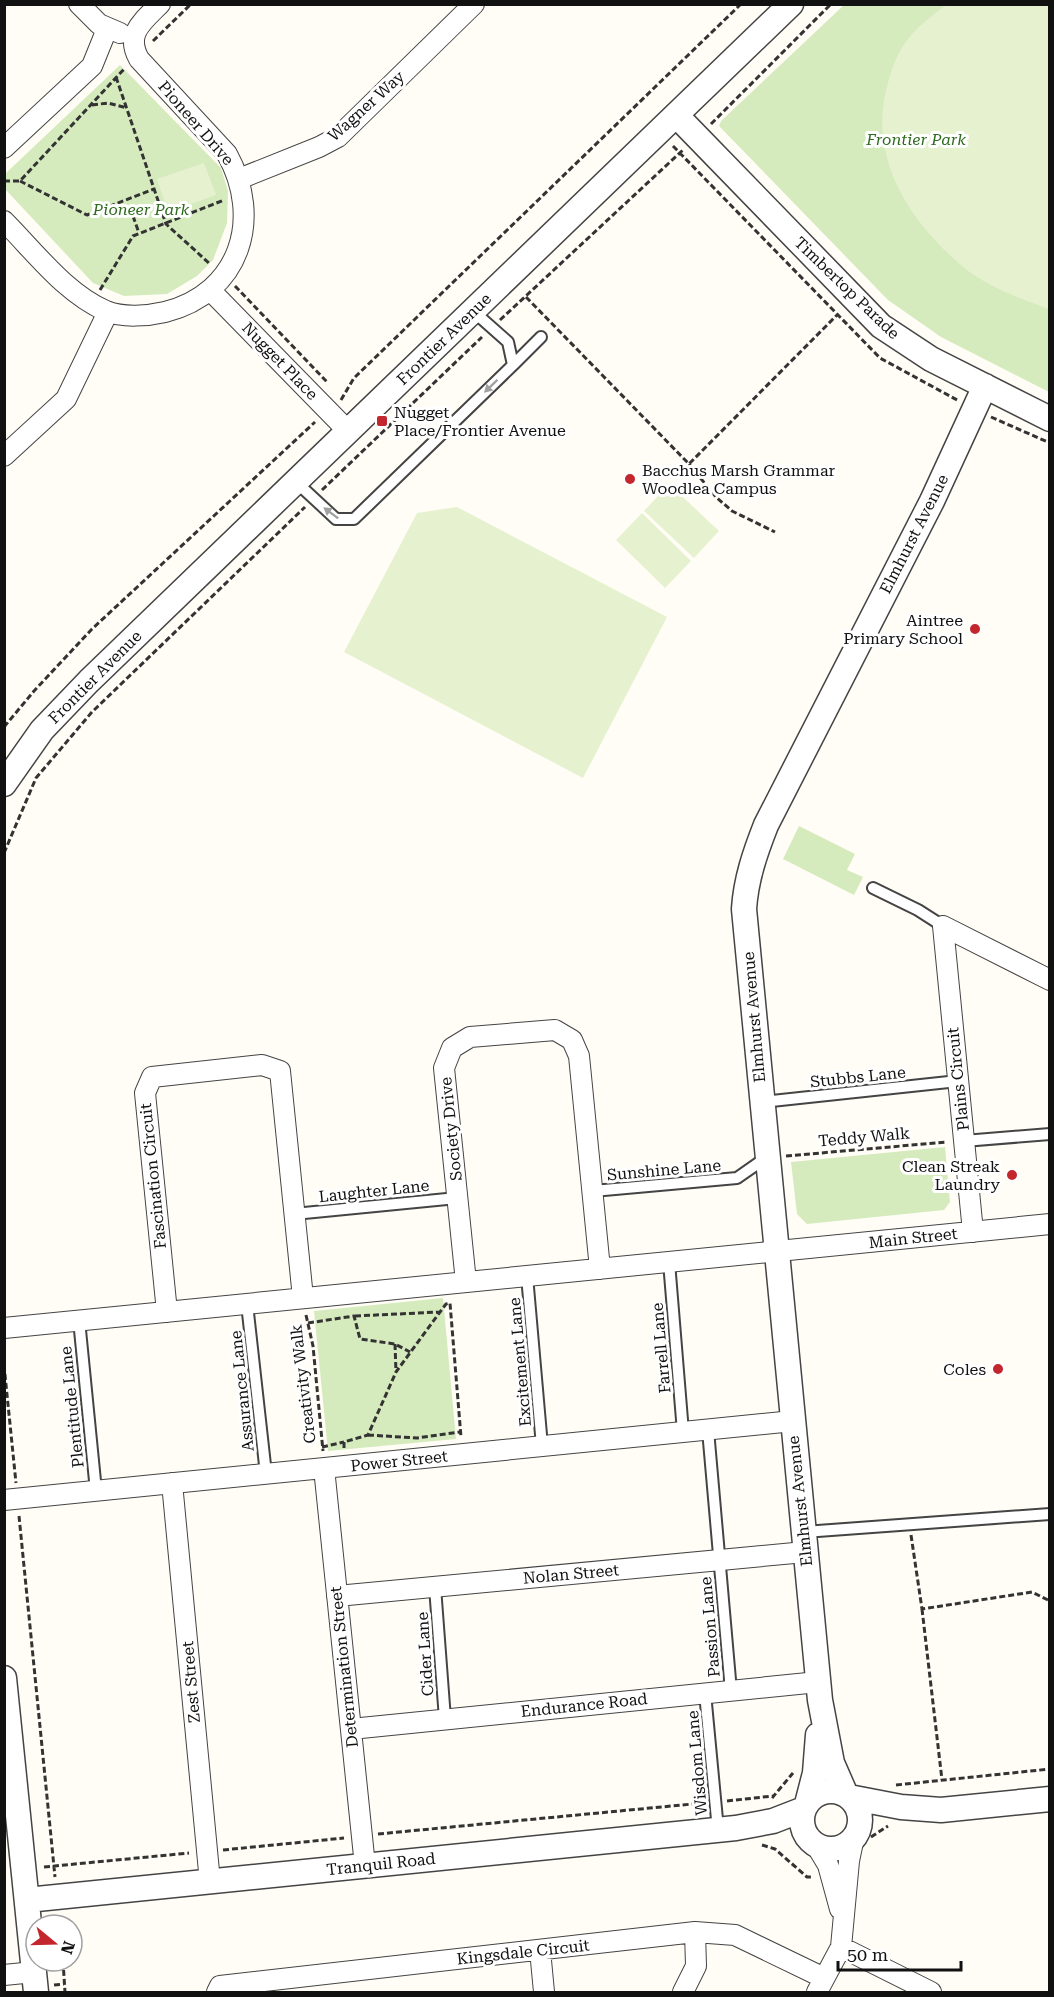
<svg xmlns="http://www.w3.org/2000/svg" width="1054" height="1997" font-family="'Roboto Serif',serif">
  <rect width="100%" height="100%" fill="#fffdf5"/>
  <path fill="#d5ebbd" d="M844 5H1049V392L941 337 888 300 719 126 721 121Z
    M120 65 221 168 228 191 227 223 213 260 197 276 167 294 124 296 93 283 5 189V174Z
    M799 826 855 854 847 870 863 877 854 895 783 859Z
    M945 1147 950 1202 944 1210 807 1224 797 1214 791 1162Z
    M443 1298 456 1439 328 1451 314 1311Z"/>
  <path fill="#e6f2cf" d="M946 5H1049V309C1021 299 991 288 967 270 910 224 866 157 888 83 892 67 898 51 909 38 919 25 933 15 946 5Z
    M204 163 216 195 168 212 157 179Z
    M669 484 719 531 694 558 644 511Z
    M457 507 667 617 583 778 344 652 417 513Z
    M642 513 691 561 665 588 616 540Z"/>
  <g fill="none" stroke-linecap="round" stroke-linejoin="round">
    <g stroke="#444" stroke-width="14">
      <path id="service" d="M513 365 541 337
        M295 481 336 519H354L513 365 508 342 473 311
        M873 888 918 910 943 926
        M762 1102 958 1081
        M964 1141 1050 1134
        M593 1191 737 1178 767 1157
        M294 1214 457 1198
        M669 1262 683 1432
        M527 1276 542 1446
        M247 1304 266 1474
        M79 1320 96 1491
        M708 1430 731 1691
        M804 1532 1050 1514
        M435 1587 445 1719
        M705 1693 718 1830"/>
    </g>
    <g stroke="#444" stroke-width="22">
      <path id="minor" d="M79 4 99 24 120 33
        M4 148 92 66 107 29
        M239 179 319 147 338 137 474 4
        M4 221C35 252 65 293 106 311 123 318 148 316 165 312 240 293 263 219 227 154L139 59C125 34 142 22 160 4
        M211 291 348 431
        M4 456 66 399 108 312
        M973 1232 943 926 1050 980
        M466 1282 444 1068 452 1048 470 1037 555 1030 572 1040 579 1056 600 1269
        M167 1312 145 1093 152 1077 262 1065 280 1071 303 1298
        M4 1328 1050 1224
        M324 1468 365 1866
        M172 1483 210 1882
        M4 1500 793 1421
        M337 1596 805 1552
        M351 1729 818 1682
        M816 1845 828 1865 840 1909
        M841 1947 931 1992
        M540 1950 544 1992
        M4 1975 34 1972
        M217 1992 220 1986 695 1932 735 1935 824 1978
        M683 1992 696 1966 695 1932
        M817 1992 841 1947 849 1861 854 1837"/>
    </g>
    <g stroke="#444" stroke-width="27">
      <path id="tertiary" d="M676 115 881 326 931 359 1050 419
        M4 784 42 730 89 681 791 4
        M4 1678 36 1992
        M802 1820a29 29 0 1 1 58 0a29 29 0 1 1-58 0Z
        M846 1795 832 1763 820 1700 744 909C746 879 755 853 766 825L932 501 985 386
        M849 1797 901 1807 941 1810 1050 1799
        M807 1804 815 1773 818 1735
        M27 1900 736 1828 773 1821 804 1809"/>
    </g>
    <path stroke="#333" stroke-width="3" stroke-dasharray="6 3" stroke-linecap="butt" d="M153 41 191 4
      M116 77 166 224 210 264
      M92 105 108 103 127 108
      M711 124 831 4
      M673 146 880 358 959 401
      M4 181H20L125 68
      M20 181 87 215 154 189
      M133 216 139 233
      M235 286 328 383
      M100 290 133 236 224 200
      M526 297 689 464 837 315
      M500 320 684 149
      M341 400 354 378 741 4
      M991 417 1050 443
      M689 464 716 497 732 511 775 532
      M322 490 482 337
      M4 727 34 691 92 629 315 422
      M4 853 36 778 92 712 305 507
      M786 1156 947 1142
      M306 1315 313 1346 323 1451
      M355 1316 440 1312
      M308 1323 354 1316 360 1339 395 1344 410 1352
      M395 1344 396 1372
      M4 1365 16 1483
      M368 1435 417 1438 460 1432
      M322 1447 344 1442
      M344 1448V1442L368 1435 396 1372 440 1312 446 1304 450 1303 461 1437
      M19 1516 55 1877
      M911 1535 922 1609 1032 1592 1050 1601
      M922 1609 942 1780
      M896 1785 1050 1769
      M772 1798 793 1773
      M727 1801 773 1796
      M378 1834 703 1803
      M871 1837 888 1826
      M762 1845 775 1849 807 1877H813
      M223 1850 344 1838
      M44 1867 189 1853
      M59 1916 60 1925
      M63 1961 65 1992
      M54 1985 64 1984"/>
    <use href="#service" stroke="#fff" stroke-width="10"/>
    <use href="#minor" stroke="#fff" stroke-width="20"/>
    <use href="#tertiary" stroke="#fff" stroke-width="24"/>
  </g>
  <defs><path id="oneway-solid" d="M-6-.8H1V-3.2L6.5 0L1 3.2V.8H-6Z" transform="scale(1.5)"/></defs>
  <g fill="#a0a0a0">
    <use href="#oneway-solid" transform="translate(491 386) rotate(136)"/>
    <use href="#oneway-solid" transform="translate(331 513) rotate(-143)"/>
  </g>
  <g fill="#c4262e" stroke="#fff" stroke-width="2">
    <rect x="376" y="415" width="12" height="12" rx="3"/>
    <circle cx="630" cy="479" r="6"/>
    <circle cx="975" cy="629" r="6"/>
    <circle cx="1012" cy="1175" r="6"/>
    <circle cx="998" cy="1369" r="6"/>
  </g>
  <g text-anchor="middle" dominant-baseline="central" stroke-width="6" stroke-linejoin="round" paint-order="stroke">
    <g font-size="16" fill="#111" stroke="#fff">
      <text transform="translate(366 106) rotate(-42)">Wagner Way</text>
      <text transform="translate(196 123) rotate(49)">Pioneer Drive</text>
      <text transform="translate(847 288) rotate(44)">Timbertop Parade</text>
      <text transform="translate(444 339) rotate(-44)">Frontier Avenue</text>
      <text transform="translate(280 361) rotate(46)">Nugget Place</text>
      <text transform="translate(914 534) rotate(-63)">Elmhurst Avenue</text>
      <text transform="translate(95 677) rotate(-45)">Frontier Avenue</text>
      <text transform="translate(754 1017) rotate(-95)">Elmhurst Avenue</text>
      <text transform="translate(858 1077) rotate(-6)">Stubbs Lane</text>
      <text transform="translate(958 1079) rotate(-96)">Plains Circuit</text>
      <text transform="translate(451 1129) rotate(-96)">Society Drive</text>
      <text transform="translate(864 1137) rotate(-5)">Teddy Walk</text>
      <text transform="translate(664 1170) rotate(-5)">Sunshine Lane</text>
      <text transform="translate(153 1176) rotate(-96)">Fascination Circuit</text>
      <text transform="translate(374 1191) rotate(-6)">Laughter Lane</text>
      <text transform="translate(913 1238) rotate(-6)">Main Street</text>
      <text transform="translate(661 1348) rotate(-95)">Farrell Lane</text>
      <text transform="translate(520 1362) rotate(-95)">Excitement Lane</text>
      <text transform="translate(303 1384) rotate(-97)">Creativity Walk</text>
      <text transform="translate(242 1391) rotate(-96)">Assurance Lane</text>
      <text transform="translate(72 1407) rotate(-96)">Plentitude Lane</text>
      <text transform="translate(399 1461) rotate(-6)">Power Street</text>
      <text transform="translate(800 1501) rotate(-96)">Elmhurst Avenue</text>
      <text transform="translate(571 1574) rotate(-5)">Nolan Street</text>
      <text transform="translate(710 1627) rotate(-95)">Passion Lane</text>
      <text transform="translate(425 1654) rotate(-94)">Cider Lane</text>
      <text transform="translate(344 1667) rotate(-96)">Determination Street</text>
      <text transform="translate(191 1682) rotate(-95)">Zest Street</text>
      <text transform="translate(584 1705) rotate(-6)">Endurance Road</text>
      <text transform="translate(697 1763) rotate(-95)">Wisdom Lane</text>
      <text transform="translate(381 1864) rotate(-6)">Tranquil Road</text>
      <text transform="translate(523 1952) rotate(-6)">Kingsdale Circuit</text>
    </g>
    <g font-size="16" font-style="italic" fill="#2f6b1f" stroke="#fff">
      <text x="916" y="139">Frontier Park</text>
      <text x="141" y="209">Pioneer Park</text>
    </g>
    <g font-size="16" fill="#111" stroke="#fff" text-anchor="end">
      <text x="394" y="412" text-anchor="start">Nugget<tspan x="394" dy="18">Place/Frontier Avenue</tspan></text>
      <text x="642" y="470" text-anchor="start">Bacchus Marsh Grammar<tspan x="642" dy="18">Woodlea Campus</tspan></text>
      <text x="963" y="620">Aintree<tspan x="963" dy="18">Primary School</tspan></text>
      <text x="1000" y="1166">Clean Streak<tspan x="1000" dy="18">Laundry</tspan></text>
      <text x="986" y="1369">Coles</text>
    </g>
  </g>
  <rect width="1054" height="1997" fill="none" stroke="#111111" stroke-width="12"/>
  <g transform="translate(54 1943) rotate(109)"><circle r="28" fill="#ffffff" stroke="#a0a0a0" stroke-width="1.5"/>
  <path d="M0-4.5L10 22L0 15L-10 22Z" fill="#c4262e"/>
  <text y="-9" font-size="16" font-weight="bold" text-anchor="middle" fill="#111111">N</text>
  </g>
  <path d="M838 1961v9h123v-9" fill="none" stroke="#111111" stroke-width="3"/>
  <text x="847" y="1961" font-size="18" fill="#111111" stroke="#ffffff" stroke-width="4.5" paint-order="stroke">50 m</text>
</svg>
